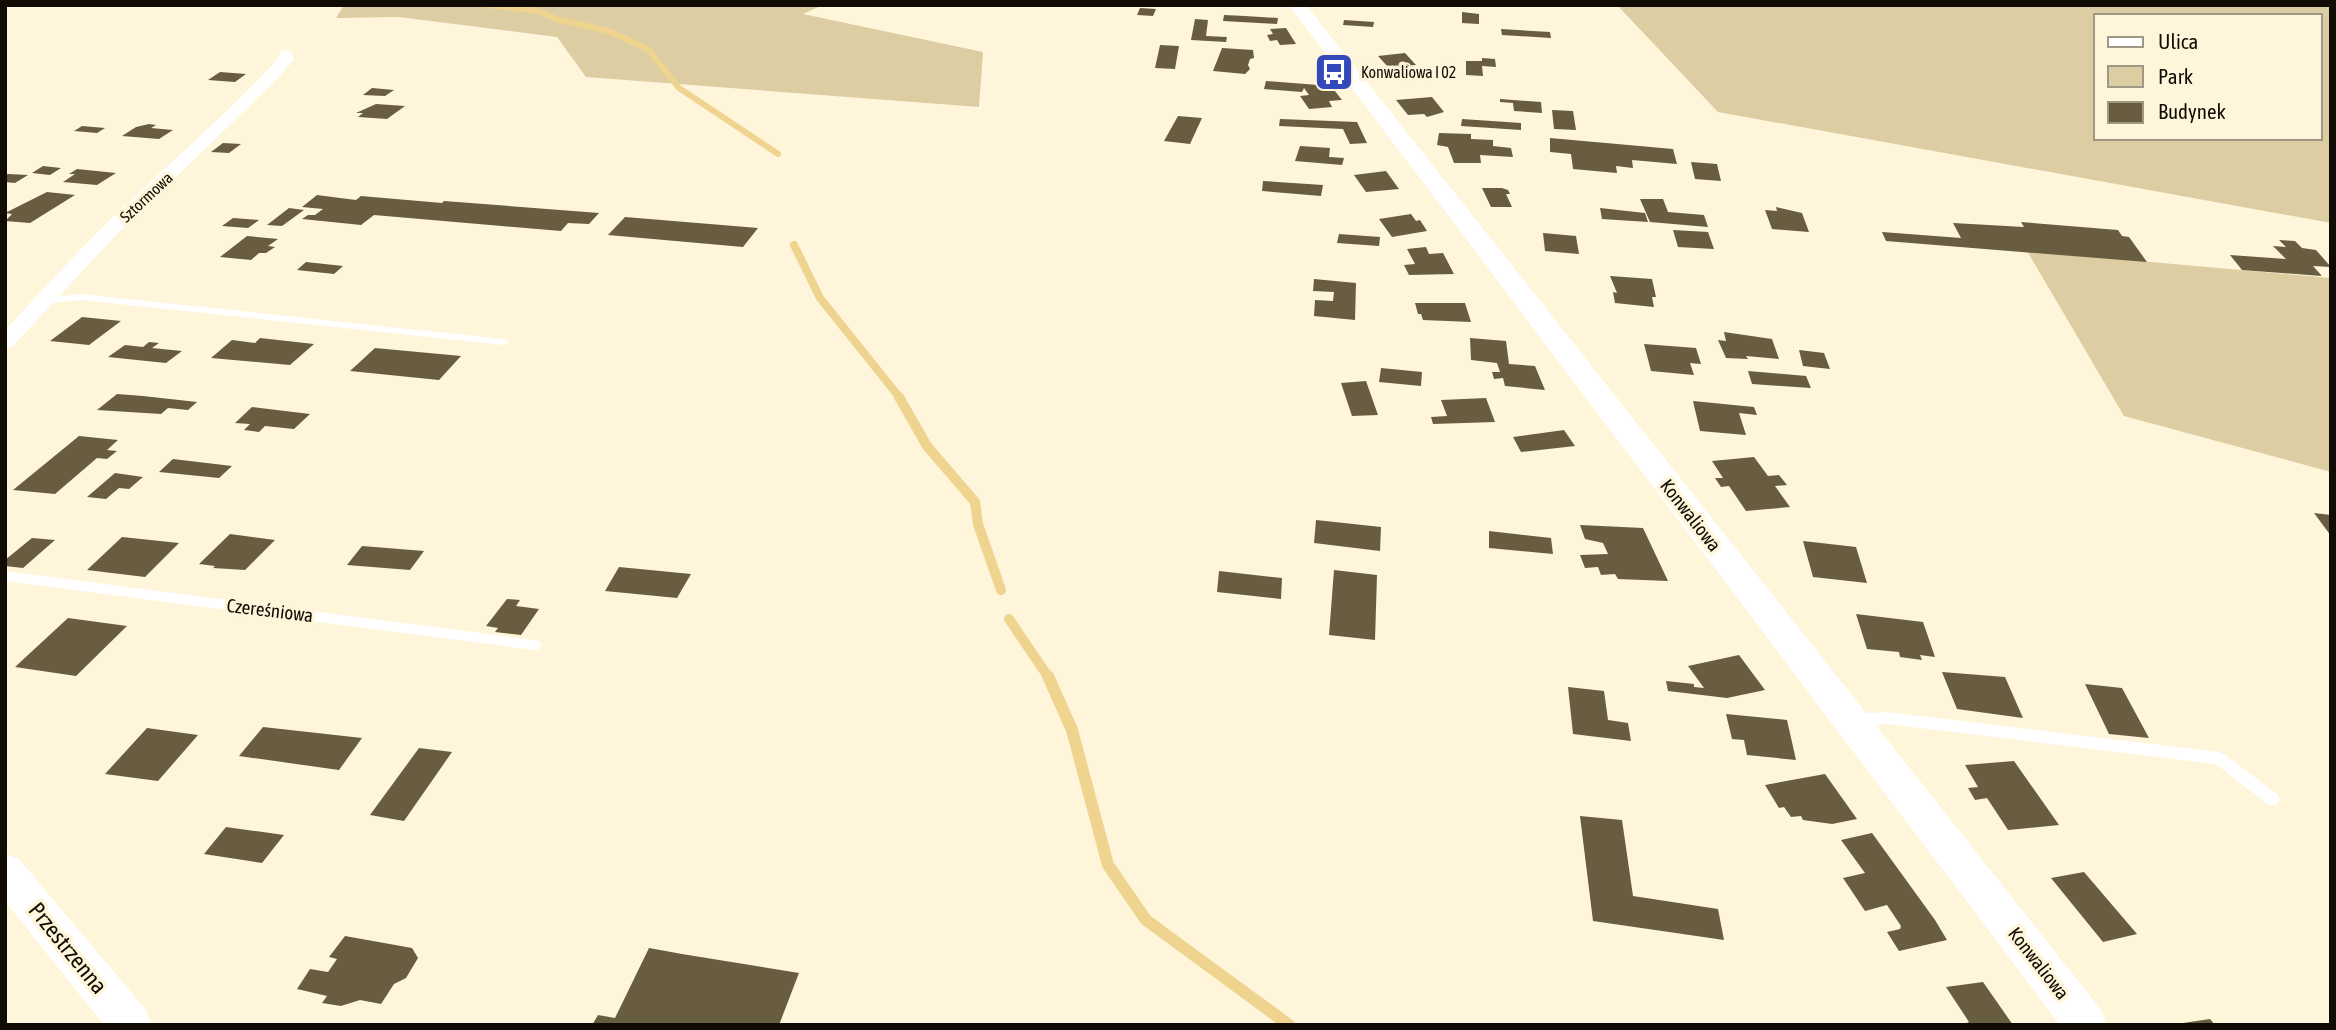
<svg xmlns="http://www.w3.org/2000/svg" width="2336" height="1030" font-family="'Asap Condensed',sans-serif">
  <rect width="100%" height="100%" fill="#fff5da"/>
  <path fill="#ddcda2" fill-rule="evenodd" d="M344 5H823L803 14 983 52 979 107 586 77 557 37 399 17 336 18Z
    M1617 5H2331V223L1718 112ZM2096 16H2320V138H2096Z
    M2027 251 2331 278V472L2124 416Z"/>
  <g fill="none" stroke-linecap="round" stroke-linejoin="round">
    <path stroke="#eed48f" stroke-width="6" d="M486 5 538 11 559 20 608 31 648 49 679 88 778 154"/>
    <path stroke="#eed48f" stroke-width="8" d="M794 245 820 298 900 398"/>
    <path stroke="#eed48f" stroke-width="10" d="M899 397 927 446 975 502 978 524 1001 590
      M1009 619 1049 678"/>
    <path stroke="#eed48f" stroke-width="12" d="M1048 676 1072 730 1108 865 1146 920 1289 1025"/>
  </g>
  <path fill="#685d40" d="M1140 8 1156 9 1153 16 1137 15Z
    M1462 12 1479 14V24L1462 23Z
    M1224 15 1245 16 1278 18 1277 24 1223 21Z
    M1195 19 1208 20 1206 36 1227 37 1226 42 1191 40Z
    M1344 20 1374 22 1373 27 1343 25Z
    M1286 28 1296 44 1280 45 1277 40 1270 41 1267 35 1273 34 1270 29Z
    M1501 29 1550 32 1551 38 1502 35Z
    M1160 45 1179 46 1175 69 1155 68Z
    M1222 48 1253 50 1254 58 1250 59 1248 65 1250 69 1245 74 1213 71Z
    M1405 53 1416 65 1389 68 1378 56Z
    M1482 58 1495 59 1496 67 1482 66 1483 76 1466 75V61H1482Z
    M220 72 246 74 235 82 208 80Z
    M1266 81 1331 86 1342 100 1329 101 1332 107 1309 109 1300 96 1309 95 1304 88 1302 92 1264 89Z
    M372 88 394 90 385 96 363 95Z
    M1432 97 1444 112 1427 117 1424 114 1408 115 1396 100Z
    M1500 99 1541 102 1542 113 1514 111 1513 103 1500 102Z
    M376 104 405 106 387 119 358 117 363 113H356Z
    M1552 110 1573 111 1576 130 1554 129Z
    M1178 116 1202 118 1190 144 1164 141Z
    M1280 119 1357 122 1367 143 1350 144 1343 129 1279 126Z
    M1462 119 1521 123V130L1461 126Z
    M149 124 156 125 151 128 173 130 159 139 122 136 136 127Z
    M82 126 105 128 97 133 74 131Z
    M1439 133 1471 134V139L1493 140V146L1511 148 1513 157 1480 155 1481 163H1454L1448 147 1437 145Z
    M1550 138 1673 149 1677 164 1632 160 1633 168 1616 166 1617 173 1573 169 1571 154 1550 152Z
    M223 143 241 144 229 153 211 152Z
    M1300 146 1330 148 1329 157 1344 158 1342 165 1295 161Z
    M1691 162 1717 164 1721 181 1695 179Z
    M43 166 61 168 50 175 32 173Z
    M77 169 116 173 97 185 63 182 75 174H69Z
    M1386 171 1399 189 1366 192 1354 175Z
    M8 174 28 175 15 183 5 182V175Z
    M1263 181 1323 185 1321 196 1262 191Z
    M1482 188H1502L1508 190 1510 194H1506L1512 207H1491Z
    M47 192 75 195 30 223 5 221 12 214 5 213Z
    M317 195 356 200 361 196 442 203 444 201 599 213 589 224 568 223 561 231 374 215 361 225 302 219 308 215H315L323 209 302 207Z
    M1640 199H1663L1668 212 1704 215 1708 227 1650 222Z
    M1776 207 1802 213 1809 232 1772 229 1765 210 1777 211Z
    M289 208 304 210 282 226 267 225Z
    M1600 208 1645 213 1648 222 1602 219Z
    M1411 214 1416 221 1420 220 1427 231 1392 237 1379 219Z
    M625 217 758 228 743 247 608 235Z
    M233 218 259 220 248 228 222 226Z
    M2021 222 2118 230 2122 236 2129 237 2147 262 1886 241 1882 232 1961 238 1953 223 2024 227Z
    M1673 230 1708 232 1714 249 1678 247Z
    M1543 233 1576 236 1579 254 1545 251Z
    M1339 234 1380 237 1379 246 1337 243Z
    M247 236 278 239 268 246 275 247 266 253H259L251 260 220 257Z
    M2279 240 2295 241 2302 248 2316 250 2331 267 2313 266 2322 276 2242 270 2230 255 2286 259 2273 246 2286 247Z
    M1426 247 1429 254 1443 253 1454 274 1409 275 1404 265 1415 264 1407 249Z
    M306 262 343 266 334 274 297 270Z
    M1610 276 1652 279 1656 297H1652L1654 307 1615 303 1613 292 1617 293Z
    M1314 279 1356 283 1355 320 1314 316 1315 300 1333 301 1334 292 1313 291Z
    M1415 303H1465L1471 322 1423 320 1421 314H1418Z
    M82 317 121 321 89 345 50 341Z
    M1724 332 1772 339 1779 359 1746 356 1748 359 1726 358 1718 340 1726 341Z
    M260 338 314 344 290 365 211 358 232 340 255 343Z
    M1470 338 1506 341 1509 364 1535 366 1545 390 1505 386 1503 378 1494 379 1492 372H1500L1497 363 1471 360Z
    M149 342 159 343 152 348 182 351 166 363 108 357 125 345 143 347Z
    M1644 344 1696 348 1701 364 1690 363 1694 375 1651 371Z
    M375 348 461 356 439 380 350 371Z
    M1799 350 1824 353 1830 369 1803 366Z
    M1381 368 1422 372 1421 386 1379 382Z
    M1748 371 1806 376 1811 388 1752 384Z
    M1366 381 1378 415 1352 416 1341 383Z
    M117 394 143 396 197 402 188 410 168 408 161 414 97 410Z
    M1486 398 1495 422 1433 424 1431 417 1447 416 1441 400Z
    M1693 401 1754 407 1757 415 1739 413 1746 435 1700 431Z
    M252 407 310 414 294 429 265 426 259 432 244 430 250 424 235 423Z
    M1564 430 1575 446 1521 452 1513 437Z
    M79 436 118 440 107 450 117 451 107 459 97 458 55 494 13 490Z
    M1754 457 1768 476 1779 475 1787 485 1775 486 1790 507 1746 511 1729 486 1721 487 1715 478H1723L1712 461Z
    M173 459 232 466 219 478 159 472Z
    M115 473 143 477 129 489 119 488 106 499 87 497Z
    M2314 513 2331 515V536Z
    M1316 520 1381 527 1380 551 1314 543Z
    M1580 525 1643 528 1668 581 1618 579 1615 574 1601 575 1598 567 1585 568 1580 555 1608 554 1603 543 1585 539Z
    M1489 531 1551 538 1553 554 1489 548Z
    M230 534 275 540 245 570 213 568 215 566 199 564Z
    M122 537 179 543 145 577 87 570Z
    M32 538 55 540 23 568 5 566V560Z
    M1803 541 1856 547 1867 583 1813 577Z
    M362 546 424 551 410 570 347 565Z
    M619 567 691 574 677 598 605 591Z
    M1334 570 1377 575 1375 640 1329 635Z
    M1219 571 1282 578 1281 599 1217 592Z
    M507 599 520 600 516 606 539 609 521 635 495 632 498 628 486 626Z
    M1856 614 1923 622 1935 657 1920 655 1922 660 1900 657 1899 652 1867 649Z
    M68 618 127 626 76 676 15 667Z
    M1739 655 1765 690 1727 698 1668 691 1666 681 1694 684V687L1704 688 1688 666Z
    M1942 672 2005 677 2023 718 1957 709Z
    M2085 684 2122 688 2149 738 2109 734Z
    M1568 687 1604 691 1608 720 1628 723 1631 741 1573 734Z
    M1726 714 1787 720 1796 760 1747 755 1744 740 1732 739Z
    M263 727 362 738 339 770 239 756Z
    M147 728 198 735 158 781 105 774Z
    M419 748 452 752 404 821 370 815Z
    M2014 761 2059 825 2008 830 1987 798 1975 800 1968 788 1978 787 1965 765Z
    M1825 774 1857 819 1832 824 1803 820 1801 816 1791 817 1784 807 1779 808 1765 785Z
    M1580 816 1622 820 1633 896 1718 909 1724 940 1593 921Z
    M226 827 284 835 262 863 204 854Z
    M1872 833 1935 920 1947 940 1899 951 1887 932 1900 929 1901 926 1887 905 1865 911 1843 878 1865 873 1841 840Z
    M2084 872 2137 934 2103 942 2051 878Z
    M345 936 412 948 418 958 406 978 394 984 381 1004 360 1000 341 1006 322 1003 327 996 297 989 310 969 328 972 337 959 329 957Z
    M649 948 682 954 799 973 779 1025H592L598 1015 615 1018Z
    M1983 982 2013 1025H1962L1969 1022 1946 987Z
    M2210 1019 2215 1025H2183V1023Z"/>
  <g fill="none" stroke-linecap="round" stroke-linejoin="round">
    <path fill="#fff" fill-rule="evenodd" d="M81 294 504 339 509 342 504 345 81 300 44 304 39 301 44 298Z
      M5 571 534 640 539 641 541 645 539 649 534 650 5 581Z
      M1887 712 2219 752 2224 754 2277 794 2280 799 2277 804 2272 805 2267 804 2216 764 1887 724 1854 726 1849 724 1847 720 1849 716 1854 714Z"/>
    <path fill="#fff" fill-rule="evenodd" d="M286 50 291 51 294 60 272 84 114 237 12 347 5 349V330C37 296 68 262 101 229 159 172 222 119 278 59L281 51Z"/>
    <path fill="#fff" fill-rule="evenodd" d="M1289 5H1306L2101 1010 2107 1025H2060Z
      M5 854 19 859 146 1010 152 1025H104L5 901Z"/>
  </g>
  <defs>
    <g id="bus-square" transform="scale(2.0125)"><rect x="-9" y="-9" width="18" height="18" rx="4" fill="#3348ba" stroke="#fff5da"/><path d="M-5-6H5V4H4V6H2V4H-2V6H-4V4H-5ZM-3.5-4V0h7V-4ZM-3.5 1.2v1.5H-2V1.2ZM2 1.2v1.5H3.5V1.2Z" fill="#fff"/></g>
  </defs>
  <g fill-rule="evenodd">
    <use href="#bus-square" x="1334" y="72"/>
  </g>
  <g text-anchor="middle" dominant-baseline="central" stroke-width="7" stroke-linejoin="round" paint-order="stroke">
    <g font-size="16" fill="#100c03" stroke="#fff5da" text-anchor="start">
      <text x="1361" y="72">Konwaliowa I 02</text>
    </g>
    <g font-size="16" fill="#100c03" stroke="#fff5da">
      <text transform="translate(146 197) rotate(-43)">Sztormowa</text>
    </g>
    <g font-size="19" fill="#100c03" stroke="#fff5da">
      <text transform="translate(1691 515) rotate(52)">Konwaliowa</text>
      <text transform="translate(270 610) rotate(7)">Czereśniowa</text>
      <text transform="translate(2039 963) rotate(52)">Konwaliowa</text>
    </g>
    <g font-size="23" fill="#100c03" stroke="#fff5da">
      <text transform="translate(68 948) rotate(51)">Przestrzenna</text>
    </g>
  </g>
  <rect width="2336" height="1030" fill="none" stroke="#100c03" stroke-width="14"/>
  <rect x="2094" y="14" width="228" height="126" fill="#fff5da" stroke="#9f9884" stroke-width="2"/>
  <rect x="2108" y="37" width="35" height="10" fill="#ffffff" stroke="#9f9884" stroke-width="2"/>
  <text x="2158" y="49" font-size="21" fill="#100c03">Ulica</text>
  <rect x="2108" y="66" width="35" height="21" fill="#ddcda2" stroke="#9f9884" stroke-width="2"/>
  <text x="2158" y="84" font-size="21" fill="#100c03">Park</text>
  <rect x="2108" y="102" width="35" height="21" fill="#685d40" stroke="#9f9884" stroke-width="2"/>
  <text x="2158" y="119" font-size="21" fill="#100c03">Budynek</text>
</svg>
